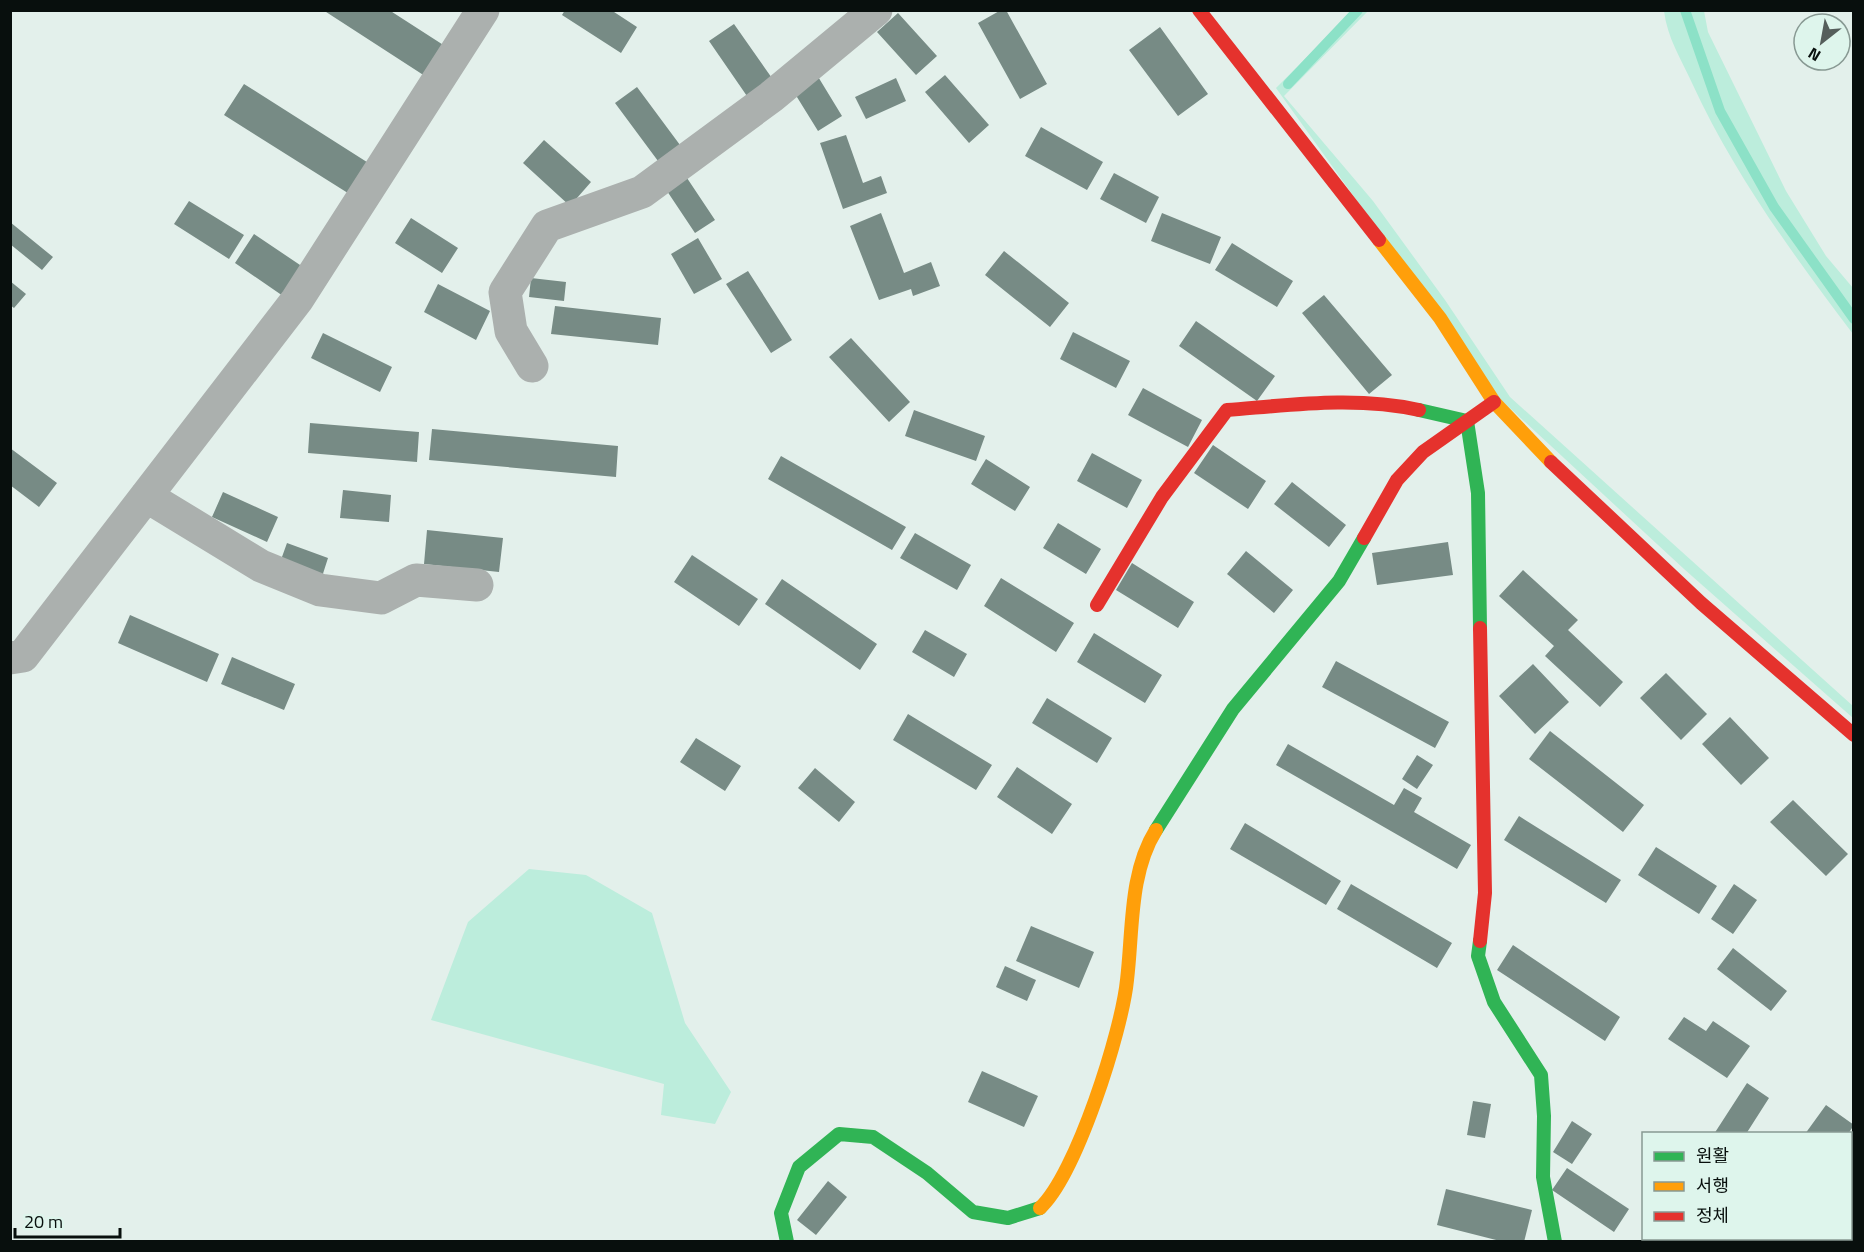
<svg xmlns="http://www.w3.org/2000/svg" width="1864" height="1252" font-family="'Titillium Web','Noto Sans KR',sans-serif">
  <rect width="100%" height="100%" fill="#e3f0eb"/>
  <path fill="#bceddc" d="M1353 11H1368L1284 96 1373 201 1445 300 1510 397 1853 706V718L1684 569 1498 397 1276 88Z
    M1664 11H1704L1708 32 1786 191 1826 256 1853 288V334C1792 253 1735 176 1692 83 1681 59 1667 37 1664 11Z
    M529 869 586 875 652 913 685 1023 731 1092 715 1124 661 1115 664 1084 431 1020 468 922Z"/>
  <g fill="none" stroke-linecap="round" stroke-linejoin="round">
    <path stroke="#8ce1c7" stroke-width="10" d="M1685 10 1720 111 1774 207 1854 319
      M1288 84 1358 10"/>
  </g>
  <path fill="#778b85" d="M323 10H389L448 48 428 78Z
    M565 10H611L637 27 621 53 562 15Z
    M1001 10H1006L1047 84 1020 99 978 23Z
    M898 13 937 56 916 75 877 32Z
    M734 24 774 81 749 99 709 41Z
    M1160 27 1208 94 1178 116 1129 50Z
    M817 75 842 116 818 131 792 89Z
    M945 75 989 125 969 143 925 92Z
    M896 78 906 101 866 119 855 97Z
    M244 84 370 164 351 195 224 115Z
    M637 87 680 145 658 161 615 103Z
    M1041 127 1103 162 1087 190 1025 156Z
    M846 135 863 183 881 176 887 193 843 209 820 143Z
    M544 140 591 182 570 206 523 163Z
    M1114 173 1159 197 1146 223 1100 199Z
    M687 178 715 220 695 233 667 191Z
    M189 201 244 235 229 259 174 224Z
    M881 213 904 273 931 262 940 286 913 296 911 289 879 300 850 226Z
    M1162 213 1221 237 1210 264 1151 241Z
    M411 218 458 248 442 273 395 243Z
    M10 222 53 257 42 270 10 244Z
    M254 234 303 267 283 296 235 263Z
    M698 238 722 279 694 294 671 254Z
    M1232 243 1293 281 1277 307 1215 270Z
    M1004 251 1069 303 1050 327 985 275Z
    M748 271 792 340 771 353 726 284Z
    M531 278 566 282 564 301 529 297Z
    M10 281 26 294 14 308 10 305Z
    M438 284 490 311 476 340 424 312Z
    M1324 295 1392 375 1369 394 1302 313Z
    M555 306 661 318 658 345 551 334Z
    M1196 321 1275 376 1257 401 1179 346Z
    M1073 332 1130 361 1116 388 1060 359Z
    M323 333 392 367 380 392 311 358Z
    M851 338 910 402 889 422 829 357Z
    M1143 388 1202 420 1188 447 1128 415Z
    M914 410 985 436 976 461 905 436Z
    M310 423 419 432 417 462 308 453Z
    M432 429 618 446 616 477 429 460Z
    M1213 445 1266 481 1248 509 1194 473Z
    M10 448 57 483 39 507 10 485Z
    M1092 453 1142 480 1127 508 1077 481Z
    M781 456 906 527 892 550 768 479Z
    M986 459 1030 487 1015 511 971 484Z
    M1292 482 1346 525 1329 547 1274 504Z
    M343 490 391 495 389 522 340 518Z
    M223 492 278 517 267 542 212 517Z
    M1058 523 1101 549 1086 574 1043 548Z
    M427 530 503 538 499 572 424 564Z
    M915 533 971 565 957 590 900 558Z
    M1448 542 1453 575 1377 585 1372 553Z
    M287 543 328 558 320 583 278 568Z
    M1246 551 1293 590 1274 613 1227 574Z
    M692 555 758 599 739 626 674 582Z
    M1132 563 1194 602 1178 628 1116 590Z
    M1523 570 1578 620 1568 630 1623 682 1600 707 1545 656 1554 646 1499 596Z
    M1001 578 1074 623 1056 652 984 606Z
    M782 579 877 644 860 670 765 604Z
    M130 615 219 654 207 682 118 643Z
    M925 630 967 654 954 677 912 652Z
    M1094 633 1162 675 1145 703 1077 662Z
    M232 657 295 684 284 710 221 684Z
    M1336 661 1449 722 1435 748 1322 687Z
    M1533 664 1569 702 1535 734 1499 696Z
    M1666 673 1707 714 1681 740 1640 698Z
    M1047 698 1112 738 1097 763 1032 723Z
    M908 714 992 765 976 790 893 740Z
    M1730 717 1769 758 1741 785 1702 744Z
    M1550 731 1644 805 1623 832 1529 759Z
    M696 738 741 766 725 791 680 762Z
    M1288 744 1394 805 1404 788 1422 798 1414 812 1471 845 1457 869 1276 765Z
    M1417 755 1433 765 1417 789 1402 779Z
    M1017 767 1072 804 1052 834 997 797Z
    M815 768 855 802 839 822 798 788Z
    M1793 800 1848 854 1826 876 1770 822Z
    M1519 816 1621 880 1606 903 1504 840Z
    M1245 823 1341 881 1326 905 1230 849Z
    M1656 847 1717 886 1699 914 1638 875Z
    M1351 884 1452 943 1437 968 1337 909Z
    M1734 884 1757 900 1733 934 1711 919Z
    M1031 926 1094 952 1079 988 1016 961Z
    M1513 945 1620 1017 1605 1041 1497 970Z
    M1733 948 1787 991 1771 1011 1717 969Z
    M1005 966 1036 980 1027 1001 996 987Z
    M1684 1017 1706 1031 1713 1021 1750 1046 1727 1078 1668 1039Z
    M982 1071 1038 1096 1024 1127 968 1102Z
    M1747 1083 1769 1098 1746 1134H1714Z
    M1473 1101 1491 1104 1485 1138 1467 1135Z
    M1826 1105 1854 1125 1848 1134H1805Z
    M1572 1121 1592 1134 1572 1164 1553 1152Z
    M1567 1168 1629 1209 1614 1232 1552 1190Z
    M828 1181 847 1197 816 1235 797 1220Z
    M1446 1189 1532 1210 1524 1242H1504L1437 1225Z
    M1647 1238H1680L1678 1242H1645Z"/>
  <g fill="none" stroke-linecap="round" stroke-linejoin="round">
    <path stroke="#abb0ae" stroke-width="33" d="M532 366 511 331 505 292 547 226 642 192 771 97 876 10
      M146 496 261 566 320 590 381 598 416 580 477 585
      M10 658 23 656 297 300 483 10
      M1850 1196 1854 1192
      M1816 1242 1818 1238"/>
    <path stroke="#30b455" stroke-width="14" d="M1419 410 1467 421 1478 493 1480 628
      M1156 830 1233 709 1339 581 1364 538
      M1480 941 1478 956 1494 1002 1541 1075 1544 1116 1543 1177 1555 1242
      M787 1242 781 1213 799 1167 839 1134 873 1137 927 1173 973 1212 1008 1218 1040 1208"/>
    <path stroke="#ff9f0a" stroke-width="14" d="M1379 240 1440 318 1494 402 1551 462
      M1040 1208C1076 1175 1122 1031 1127 980 1133 931 1129 873 1156 830"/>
    <path stroke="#e5322d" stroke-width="14" d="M1199 10 1379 240
      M1551 462 1701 603 1854 735
      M1364 538 1397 480 1423 452 1494 402
      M1097 605 1162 497 1227 410C1291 405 1356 396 1419 410
      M1480 941 1485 893 1480 628"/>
  </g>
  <rect width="1864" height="1252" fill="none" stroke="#080f0d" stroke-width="24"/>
  <rect x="1642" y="1132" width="210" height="108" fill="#def5ec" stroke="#889993" stroke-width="1.5"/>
  <rect x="1654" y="1152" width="30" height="9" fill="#30b455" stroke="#889993" stroke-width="1.5"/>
  <text x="1696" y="1162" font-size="18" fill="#080f0d">원활</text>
  <rect x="1654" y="1182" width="30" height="9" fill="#ff9f0a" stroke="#889993" stroke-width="1.5"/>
  <text x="1696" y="1192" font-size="18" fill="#080f0d">서행</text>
  <rect x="1654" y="1212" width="30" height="9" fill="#e5322d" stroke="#889993" stroke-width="1.5"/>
  <text x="1696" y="1222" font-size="18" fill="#080f0d">정체</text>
  <g transform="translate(1822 42) rotate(211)"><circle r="28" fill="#def5ec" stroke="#889993" stroke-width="1.5"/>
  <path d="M0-4.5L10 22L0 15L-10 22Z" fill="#555e5b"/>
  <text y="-9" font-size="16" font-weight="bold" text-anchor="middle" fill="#080f0d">N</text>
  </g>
  <path d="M15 1228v9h105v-9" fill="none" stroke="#080f0d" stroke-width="3"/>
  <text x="24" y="1228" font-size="18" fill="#080f0d" stroke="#def5ec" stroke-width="4.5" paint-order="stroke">20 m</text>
</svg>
